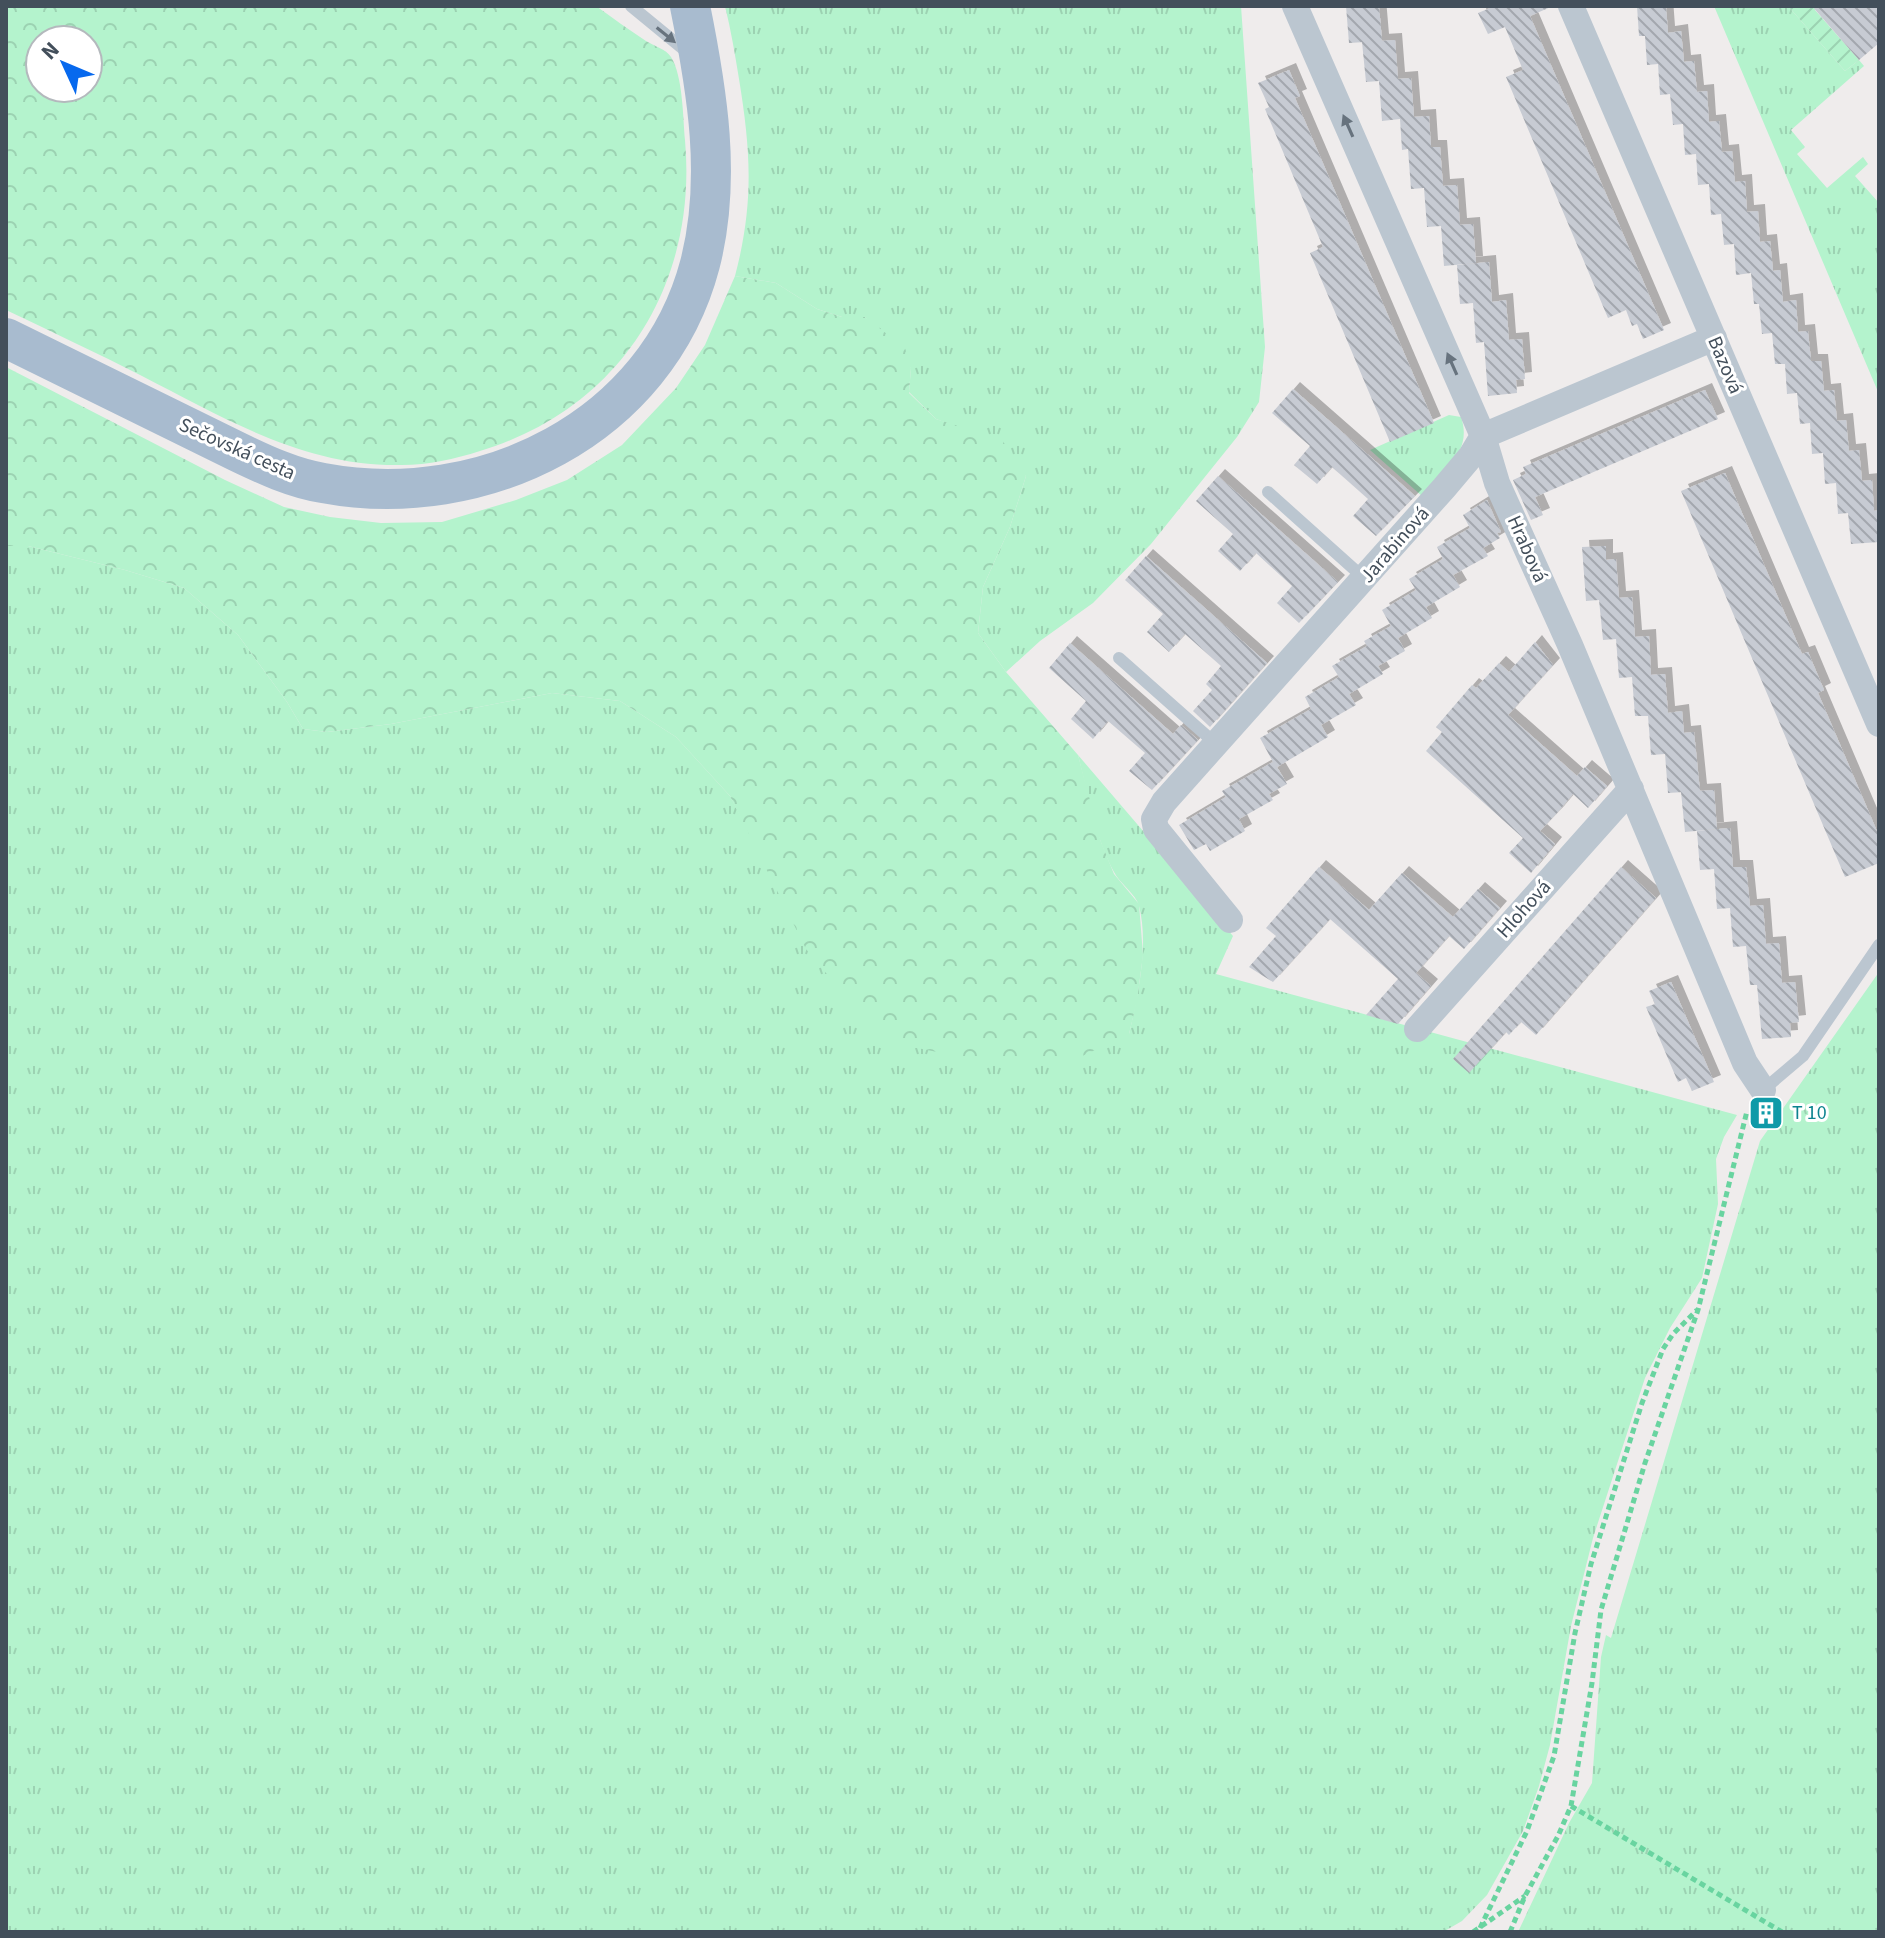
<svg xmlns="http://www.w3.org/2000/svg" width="1885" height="1938" font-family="'Source Sans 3',sans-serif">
  <defs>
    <pattern id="grass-tufts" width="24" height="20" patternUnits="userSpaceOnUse" patternTransform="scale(2)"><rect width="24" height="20" fill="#b4f3cd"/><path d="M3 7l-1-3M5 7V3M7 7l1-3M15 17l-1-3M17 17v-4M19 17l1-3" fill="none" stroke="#9cd2b2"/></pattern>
    <pattern id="forest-crowns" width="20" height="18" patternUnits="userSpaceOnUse" patternTransform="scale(2)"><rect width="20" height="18" fill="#b4f3cd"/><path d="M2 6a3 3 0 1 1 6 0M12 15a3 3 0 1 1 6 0" fill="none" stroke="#9cd2b2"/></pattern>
    <pattern id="garden-furrows" width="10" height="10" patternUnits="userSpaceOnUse" patternTransform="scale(2)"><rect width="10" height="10" fill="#b4f3cd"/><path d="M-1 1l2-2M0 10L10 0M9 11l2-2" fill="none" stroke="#9cd2b2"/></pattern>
    <pattern id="building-back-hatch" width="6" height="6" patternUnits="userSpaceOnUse" patternTransform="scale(2)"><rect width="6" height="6" fill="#c7cbd3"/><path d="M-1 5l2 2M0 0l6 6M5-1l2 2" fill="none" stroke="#a3a7ae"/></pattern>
    <filter id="shadow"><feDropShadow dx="7" dy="-7" stdDeviation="0" flood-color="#0004"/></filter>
  </defs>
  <rect width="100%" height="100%" fill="#efecec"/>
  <path fill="url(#grass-tufts)" d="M725 6H1241L1265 347 1259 402 1237 437 1151 544 1093 603 1040 641 1006 672 978 633 983 587 1010 527 1026 476 966 430 936 419 909 392 911 368 865 317H842L817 309 776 283 735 276C754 204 751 152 739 79 735 55 731 30 725 6Z
    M1714 6H1788L1845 71 1859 60 1864 66 1791 130 1805 147 1797 154 1827 188 1863 157 1868 164 1855 176 1879 203V394Z
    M1449 415 1461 417C1473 451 1444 472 1423 497L1370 450Z
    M6 546H28L125 570 184 588 238 635 287 702 303 729 327 732 391 724 552 693 620 701 676 737 730 796 758 849 1129 1034C1138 996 1149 944 1139 906 1136 894 1120 884 1114 872 1095 837 1088 794 1078 755L1233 936 1216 974 1737 1115 1724 1137 1716 1159 1718 1204 1702 1278 1670 1328 1645 1378 1593 1538 1571 1626 1550 1745 1539 1786 1523 1831 1487 1895 1462 1921 1443 1932H6Z
    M1879 972V1932H1518L1569 1823 1592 1783 1601 1657 1606 1635 1611 1638 1760 1141Z"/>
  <path fill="url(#forest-crowns)" fill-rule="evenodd" d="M6 6H596C613 18 629 30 646 41 654 46 666 49 671 57 683 76 683 118 685 140 698 285 620 409 480 451 455 459 428 465 402 465 305 467 226 419 142 376 97 353 52 332 6 310ZM40 40H88V88H40Z
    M735 276 776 283 817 309 842 317H865L905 348 911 368 909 393 936 419 1002 440 1026 476 1010 527 983 587 978 633 1006 672 1078 755 1101 842 1114 874 1139 904 1143 955 1137 1001 1129 1034 1078 1058 993 1063 912 1047 861 1015 806 949 730 796 676 737 620 701 552 693 391 724 327 732 303 729 287 702 238 635 184 588 125 570 28 546H6V367L225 480 284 507 330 517 381 523 442 522 516 500 567 480 622 445 676 388 705 345Z"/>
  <path fill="url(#garden-furrows)" d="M1788 6H1818L1815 10 1859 60 1845 71Z"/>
  <path fill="url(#building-back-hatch)" filter="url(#shadow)" d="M1346 6H1379L1382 41 1349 43Z
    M1495 6H1553L1530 16 1664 330 1643 339 1637 324 1632 326 1626 310 1608 318 1506 77 1523 70 1505 27 1488 34 1478 13Z
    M1637 6H1666L1668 33 1681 31 1684 62 1694 61 1697 92 1707 91 1709 122 1719 121 1722 152 1732 151 1735 182 1745 181 1747 212 1758 211 1760 242 1770 241 1773 271 1780 270 1783 302 1796 300 1798 332 1808 331 1811 361H1821L1824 391 1834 390 1837 421 1846 420 1849 451 1859 450 1862 481 1872 480 1874 511 1879 510V542L1851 544 1848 513 1838 514 1836 483 1825 484 1823 453 1812 454 1810 423 1800 424 1797 393 1787 394 1785 364H1775L1772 333 1762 334 1759 304H1754L1751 273 1736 275 1734 244 1724 245 1721 214 1711 215 1709 184 1698 185 1696 154 1685 155 1683 124 1673 125 1670 94 1660 95 1658 64 1647 65 1645 36H1639Z
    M1812 6H1879V43L1859 60Z
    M1395 40 1398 79 1411 78 1414 117 1429 116 1431 147H1440L1443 186 1457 185 1460 225 1473 224 1476 263 1444 266 1441 226 1427 227 1424 188 1411 189 1408 149 1402 150 1400 119 1382 121 1379 81 1366 82 1362 42Z
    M1289 70 1300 96 1295 98 1434 423 1390 442 1310 253 1323 247 1265 109 1269 107 1258 83Z
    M1489 262 1492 302 1506 300 1509 340 1522 339 1525 379 1516 380 1517 393 1488 396 1484 342 1476 343 1473 303 1460 304 1457 265Z
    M1293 389 1415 496 1376 536 1353 516 1368 499 1332 467 1317 484 1294 465 1310 446 1272 413Z
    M1705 390 1718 419 1535 497 1543 515 1531 520 1513 480 1526 474 1523 467Z
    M1725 473 1802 654 1808 652 1824 690 1818 693 1879 836V863L1845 877 1681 491Z
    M1218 476 1338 582 1299 623 1277 603 1292 586 1256 553 1240 571 1218 551 1233 534 1196 501Z
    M1487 500 1501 532 1497 533 1500 538 1483 548 1488 556 1453 575 1460 587 1426 607 1432 618 1398 638 1405 651 1378 666 1383 674 1349 694 1356 705 1321 725 1328 737 1277 767 1287 784 1269 794 1273 800 1239 819 1245 831 1210 851 1206 844 1194 850 1179 825 1226 797 1222 791 1273 762 1260 738 1311 709 1305 697 1339 677 1332 666 1367 646 1364 641 1391 626 1382 610 1416 590 1409 579 1443 559 1437 547 1470 528 1463 515Z
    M1606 546V560L1616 559 1619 598 1632 597 1635 637 1649 636 1651 675 1665 674 1668 713 1682 711 1684 733 1694 732 1700 791 1668 793 1665 754 1651 755 1648 716H1635L1632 677 1619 678 1616 639 1603 640 1599 600 1586 601 1582 547Z
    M1146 556 1267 663 1210 727 1193 711 1212 690 1206 684 1221 666 1185 634 1169 652 1147 632 1163 614 1125 580Z
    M1535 642 1553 665 1508 715 1577 776 1585 767 1607 786 1588 808 1573 794 1557 813 1540 831 1555 844 1531 873 1509 853 1523 838 1426 751 1442 732 1436 727 1472 685 1476 688 1499 663 1509 672Z
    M1070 643 1173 734 1181 725 1198 740 1152 790 1129 771 1145 753 1108 721 1093 739 1071 719 1086 701 1049 668Z
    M1714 790 1717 829 1685 832 1681 792Z
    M1730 828 1733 867H1746L1750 906 1763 905 1766 944 1779 943 1782 983 1795 982 1799 1022 1790 1023 1791 1037 1762 1039 1757 985H1750L1746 946 1733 947 1730 908 1717 909 1714 869 1700 870 1697 831Z
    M1319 867 1369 910 1402 873 1453 917 1478 889 1500 908 1464 949 1449 936 1416 973 1431 986 1398 1024 1366 1015 1398 979 1330 919 1273 982 1249 967 1276 936 1266 928Z
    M1621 867 1656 898 1536 1035 1521 1022 1509 1035 1506 1032 1469 1073 1453 1059Z
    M1671 982 1714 1082 1692 1091 1686 1078 1678 1082 1646 1007 1655 1004 1649 991Z"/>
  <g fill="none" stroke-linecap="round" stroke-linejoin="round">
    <path stroke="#69d4a0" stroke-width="5" stroke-dasharray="6 4" stroke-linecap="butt" d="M1571 1806 1782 1932
      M1480 1928 1527 1831 1554 1756 1575 1633 1591 1564 1642 1403 1663 1349 1673 1334 1697 1310
      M1473 1932 1525 1896
      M1510 1932 1525 1896 1558 1836 1571 1806 1592 1683 1601 1610 1645 1463 1698 1310 1747 1111"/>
    <path stroke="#bbc6d0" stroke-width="12" d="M631 6 687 52
      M1268 492 1365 579
      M1119 658 1216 744
      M1763 1090 1803 1056 1879 945"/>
    <path stroke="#bbc6d0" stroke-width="26" d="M1295 6 1483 436 1497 483 1570 645 1745 1063 1763 1090
      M1571 6 1879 724
      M1230 920 1156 829 1154 819 1164 802 1444 488 1471 456 1483 436 1714 338
      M1417 1029 1631 789"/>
    <path stroke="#a8bbcf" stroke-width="40" d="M6 338 238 452C265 465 293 478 323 483 483 513 657 428 700 264 722 179 707 90 690 6"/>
  </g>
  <defs><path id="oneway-solid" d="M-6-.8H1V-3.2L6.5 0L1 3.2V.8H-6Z" transform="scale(2)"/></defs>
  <g fill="#67737e">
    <use href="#oneway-solid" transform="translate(666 35) rotate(39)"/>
    <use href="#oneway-solid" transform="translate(1348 126) rotate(-114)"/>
    <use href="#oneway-solid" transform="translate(1452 364) rotate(-114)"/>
  </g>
  <defs>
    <g id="building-square" transform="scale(1.8)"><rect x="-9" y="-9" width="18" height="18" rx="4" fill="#0f9aa8" stroke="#fff"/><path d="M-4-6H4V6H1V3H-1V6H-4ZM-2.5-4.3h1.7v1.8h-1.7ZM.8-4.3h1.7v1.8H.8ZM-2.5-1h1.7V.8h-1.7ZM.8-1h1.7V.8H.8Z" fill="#fff"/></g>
  </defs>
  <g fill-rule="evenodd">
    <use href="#building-square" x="1766" y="1113"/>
  </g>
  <g text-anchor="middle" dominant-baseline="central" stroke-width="6" stroke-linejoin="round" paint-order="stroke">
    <g font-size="20" fill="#434f5b" stroke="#fff">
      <text transform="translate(1725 365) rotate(67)">Bazová</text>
      <text transform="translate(237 449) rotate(24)">Sečovská cesta</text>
      <text transform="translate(1395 545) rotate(-49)">Jarabinová</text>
      <text transform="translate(1527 549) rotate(66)">Hrabová</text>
      <text transform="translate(1524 909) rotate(-48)">Hlohová</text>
    </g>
    <g font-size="20" fill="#0d838f" stroke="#fff" text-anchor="start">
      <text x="1792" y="1113">T 10</text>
    </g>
  </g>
  <rect width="1885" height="1938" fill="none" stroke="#434f5b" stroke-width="16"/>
  <g transform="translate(64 64) rotate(314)"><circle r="38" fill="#ffffff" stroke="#b4b9bd" stroke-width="2"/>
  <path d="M0-6L14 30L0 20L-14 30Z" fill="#0769ee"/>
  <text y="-12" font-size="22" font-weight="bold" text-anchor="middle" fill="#434f5b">N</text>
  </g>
</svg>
